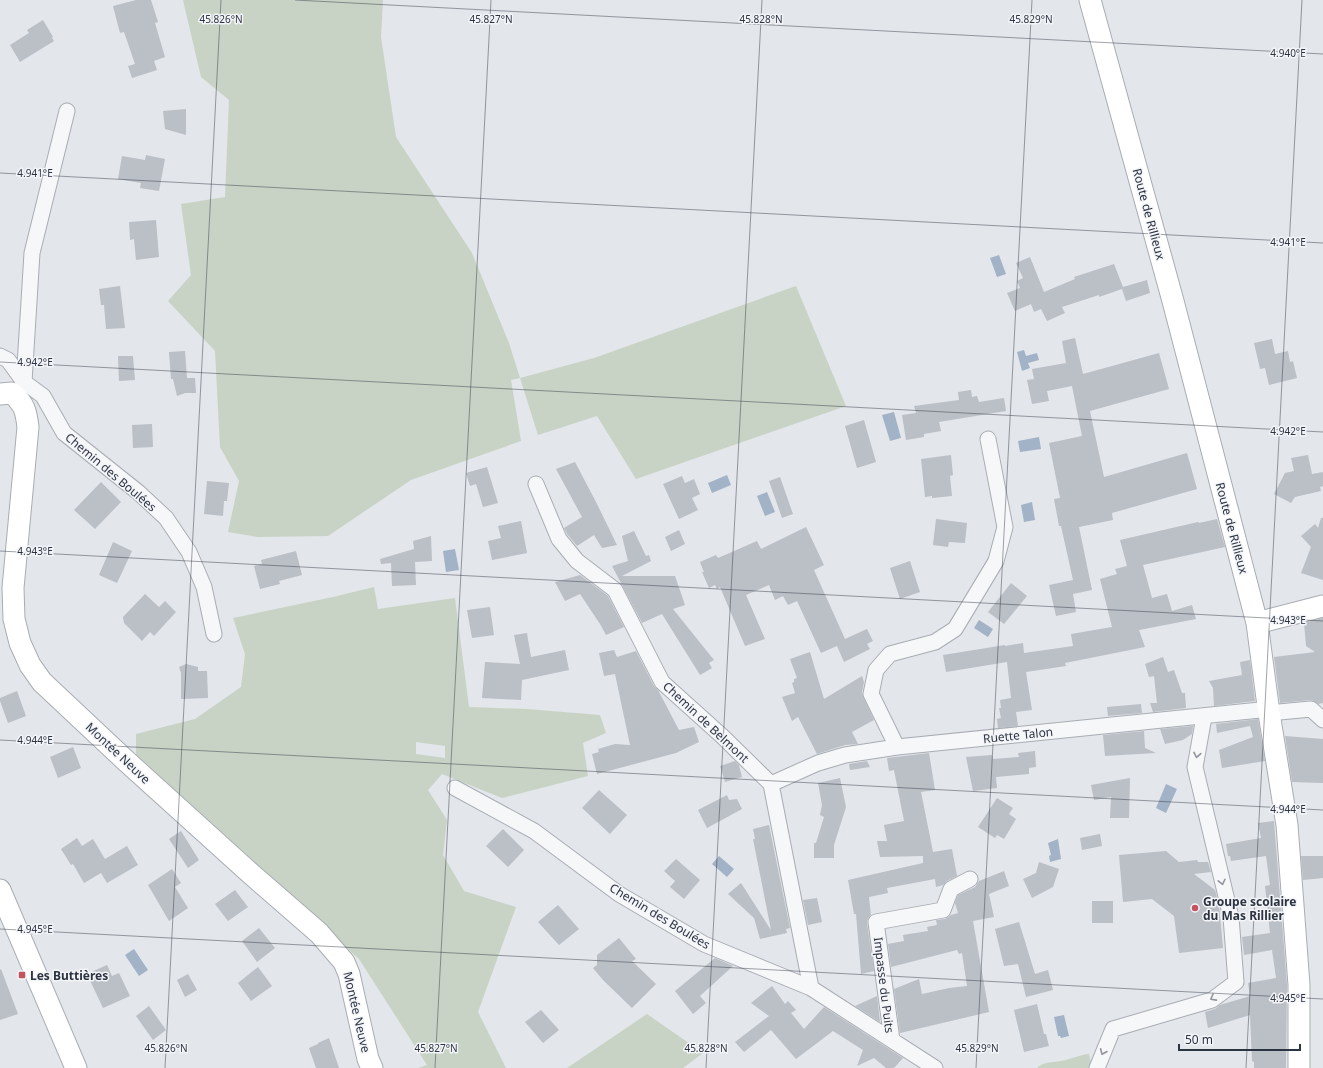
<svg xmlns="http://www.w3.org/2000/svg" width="1323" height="1068" font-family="'Noto Sans',sans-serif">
  <rect width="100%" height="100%" fill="#e3e6ea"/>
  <path fill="#c8d3c5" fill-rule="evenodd" d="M183 0H383L381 37 396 137 472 253 509 343 520 378 594 358 796 286 846 406 636 479 597 416 538 435 520 378 511 380 521 441 411 480 328 536 258 537 228 532 239 481 220 447 215 351 168 301 191 275 181 204 225 197 229 100 201 77Z
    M374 587 378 609 455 598 469 707 527 709 600 715 606 733 583 743 588 776 502 798 442 774 428 790 447 820 443 855 464 891 516 907 478 1012 506 1068H418L427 1065 359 959 136 757V734L195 719 241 687 245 654 233 618 333 597ZM416 742 445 746V758L416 754Z
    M647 1014 703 1053 683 1068H567Z
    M1089 1054 1092 1068H1037C1044 1061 1052 1063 1061 1061 1071 1059 1079 1055 1089 1054Z"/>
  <path fill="#a2b2c7" d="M999 255 1006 274 997 277 990 258Z
    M1024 350 1026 356 1037 353 1039 360 1028 363 1030 368 1022 371 1017 352Z
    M894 412 901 438 890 441 882 415Z
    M1039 437 1041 449 1020 452 1018 441Z
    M727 475 731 485 712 493 708 483Z
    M767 492 775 512 765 516 757 496Z
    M1032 502 1035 520 1024 522 1021 505Z
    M455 549 459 570 446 572 443 551Z
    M979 620 993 629 988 637 974 628Z
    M1166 784 1177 789 1166 813 1156 808Z
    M1058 839 1061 859 1050 862 1049 856 1051 855 1048 843Z
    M719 856 734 869 727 877 712 864Z
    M134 949 148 970 139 976 125 955Z
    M1064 1015 1069 1036 1061 1038 1060 1036H1058L1054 1017Z"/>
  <path fill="#bbbfc6" d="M136 0H151L158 22 155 23 165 57 154 61 157 70 132 78 128 66 135 64 124 32 120 33 113 6Z
    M43 20 53 37 52 38 54 41 20 62 10 45 29 33 27 30Z
    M186 109V135L165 129 163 111Z
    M146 155 165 159 159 191 140 188 141 183 118 179 122 156 145 160Z
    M156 220 159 257 136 260 134 239 130 240 129 222Z
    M1030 257 1044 292 1075 279 1074 277 1114 264 1123 287 1147 280 1150 293 1126 301 1122 289 1099 297V295L1062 307 1065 313 1047 321 1041 309 1034 312 1031 304 1015 311 1007 293 1020 288 1017 281 1023 278 1016 263Z
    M120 286 125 328 106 329 104 305H101L99 289Z
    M1075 338 1083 374 1159 353 1169 389 1090 411 1104 477 1187 453 1197 489 1112 513 1113 520 1079 527 1092 590 1073 594 1076 612 1056 616 1049 585 1073 580 1061 526H1059L1054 499 1060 498 1049 443 1082 436 1072 386 1047 391 1049 401 1032 404 1027 380 1034 379 1032 369 1066 363 1062 341Z
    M1272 339 1275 354 1288 351 1290 362 1293 361 1297 378 1269 385 1265 368 1260 369 1254 343Z
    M185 351 187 378H195L196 393H185L177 396 173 379H171L169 352Z
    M118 356H133L135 380 119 381Z
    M971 390 972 397 977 396 979 402 1004 398 1006 411 939 422 941 431 924 434V437L906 440 902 415 916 413 914 406 959 400 958 392Z
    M864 420 876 462 857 468 845 426Z
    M152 424 153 447 133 448 132 425Z
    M951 455 953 475 950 476 952 496 932 498V496L925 497 921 459Z
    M1308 455 1312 474 1323 472V486L1320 487 1321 491 1295 497 1291 503 1274 494 1285 473 1294 471 1291 458Z
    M575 462 596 502 617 545 602 548 594 535 577 546 567 534 564 528 582 517 556 469Z
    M487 467 498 503 483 507 476 484 470 486 466 473Z
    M682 476 685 483 694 479 700 494 692 498 698 510 679 519 663 484Z
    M780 477 793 514 782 518 769 481Z
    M207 481 229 483 227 501H224L223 516 204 514Z
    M101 482 121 502 95 529 74 510Z
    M1321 518H1323V580L1301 573 1311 547 1301 536 1315 524 1318 528Z
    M936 519 967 523 965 543 949 542 948 547 933 545Z
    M1217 519 1225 547 1143 565 1152 598 1167 594 1172 611 1192 605 1196 619 1139 630 1145 647 1065 663 1066 666 1026 672 1032 710 1016 712 1018 726 998 728 997 719 1001 718 999 708H1001L1000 700 1011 698 1007 662 946 672 943 655 1005 645V646L1023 643 1024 653 1073 646 1071 634 1112 627 1100 579 1117 574 1115 569 1127 566 1120 540 1198 522 1199 523Z
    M521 521 527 553 492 560 488 541 501 538 498 526Z
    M806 527 824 565 814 570 845 639 867 629 873 641 867 644 870 649 844 662 837 646 821 653 797 601 788 605 783 596 775 600 769 585 746 595 765 639 745 646 720 587 717 589 715 585 709 588 702 572H704L700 562 716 555 718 558 757 541 761 549Z
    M679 530 685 544 671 551 665 537Z
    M634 531 646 556 649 555 651 561 622 576H675L685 605 673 609 714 660 709 663 712 668 700 675 662 614 642 623 612 566 628 561 622 536Z
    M431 536 432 561 415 562 416 585 392 586 391 563 381 564 380 559 414 549 413 541Z
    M113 542 132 551 117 583 99 575Z
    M296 551 302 575 279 581 280 584 260 589 254 566 262 564 261 560Z
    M910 561 920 592 900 599 890 568Z
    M580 575 608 596 624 627 606 635 600 624 580 594 565 601 555 582Z
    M1011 583 1027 596 1004 624 988 612Z
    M145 594 159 607 165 601 176 612 154 636 150 632 142 641 124 623 123 617Z
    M490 607 494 635 472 638 467 610Z
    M1323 618V703L1318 704 1314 701 1310 700 1280 703 1274 657 1315 652 1306 646 1304 623Z
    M527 633 531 657 565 650 569 670 522 680 521 700 482 698 485 662 520 664 514 635Z
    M614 650 617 657 636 651 654 686 658 690 679 730 694 727 699 742 676 753 597 774 592 754 599 752 598 749 615 744 630 745 615 674 604 676 599 653Z
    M810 652 824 699 862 676 864 682 862 692 863 697 874 720 852 732 858 744 845 745 817 754 798 717 792 721 782 697 795 693 792 683 794 682V679L797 678 790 659Z
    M1163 657 1168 672 1174 670 1182 693H1185L1186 708 1153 712 1150 703H1157L1154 676 1149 677 1145 664Z
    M1250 660 1255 701 1214 706 1213 688 1209 681 1242 675 1240 662Z
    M186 664 198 667V671H207L208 698 181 699V673L179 667Z
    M17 691 26 716 8 723 0 701V698Z
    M1141 704 1142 713 1108 716 1107 707Z
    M1258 719 1265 761 1222 768 1219 750 1253 737 1250 726 1217 733 1216 724Z
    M1193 726 1192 734 1183 740 1165 744 1160 729Z
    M1144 731 1145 748 1156 753 1105 756 1103 735Z
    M1285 736 1323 739V783L1292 782Z
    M73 747 81 768 58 778 50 757Z
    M1035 751 1036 767 1029 768V774L996 777 997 788 973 791 966 757 992 755 993 759 1019 757 1018 753Z
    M929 753 935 790 921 792 933 852 952 849 957 876 947 881 943 885 936 887 935 879 887 888 888 893 869 897 871 915 868 918 867 923 874 971 861 974 856 914H854L848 880 923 863V856L880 857 877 841H887L884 825 904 821 894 770 889 771 887 758Z
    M735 761 739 765 742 777 725 782 720 766Z
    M867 761 870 767 850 770 849 764Z
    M840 778 846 807 834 845V858H814V843H816L824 817 820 815 822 805 818 783Z
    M1130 778 1129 818H1110L1111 797 1094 800 1091 785Z
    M599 790 627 815 610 834 582 808Z
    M727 795 729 800 737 799 742 809 707 828 698 810Z
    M997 798 1013 808 1009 814 1016 819 1004 839 997 835 995 838 978 827Z
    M1274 821 1287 985 1286 1068H1254V1062L1252 1061 1250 1015 1208 1028 1205 1012 1215 1009 1220 1005 1250 996 1248 983 1276 978 1272 950 1244 955 1242 937 1270 933 1265 886 1270 885 1266 856 1231 861 1230 856H1228L1226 844 1261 838 1258 823Z
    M769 825 790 928 786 929 787 933 760 939 754 918 728 894 741 883 771 930 753 839H755L753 829Z
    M503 829 524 850 508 867 486 846Z
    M181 831 199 860 188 868 169 839Z
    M1100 834 1102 846 1082 850 1080 838Z
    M77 838 82 846 93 839 105 859 127 846 138 865 107 883 101 873 84 883 73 864 71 865 61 849Z
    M1166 851 1179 862 1197 860 1198 862H1208L1211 872 1194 874 1215 890 1219 905 1223 948 1179 953 1174 916 1152 899 1123 902 1119 855Z
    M1301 856H1323V878L1303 880Z
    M676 859 700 880 684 899 670 887 675 881 664 871Z
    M1039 862 1059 869 1053 887 1032 898 1023 879 1036 873Z
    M172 869 181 883 175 887 188 908 169 921 148 885Z
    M1004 871 1009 886 989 894 994 917 973 921 989 1012 900 1033 894 989 919 979 922 994 949 988 967 986 962 953 959 954 957 950 891 967 888 944 904 941 903 935 928 931 927 927 937 925 936 920 945 919 951 915 958 913 955 903 958 895 975 887 979 881Z
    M235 890 248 907 228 921 215 904Z
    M817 898 822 922 808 925 803 900Z
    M1092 901H1113V923H1092Z
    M558 905 579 929 559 945 538 922Z
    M1019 922 1035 974 1048 970 1053 990 1026 997 1018 964 1004 966 995 929Z
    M259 928 275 948 257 962 242 941Z
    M619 938 636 959 632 961 656 984 632 1008 603 980 593 968 597 965V955Z
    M715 958 733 966 700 996 706 1003 693 1014 675 991Z
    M107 965 112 976 119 973 130 996 103 1008 87 974Z
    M258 967 272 986 251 1001 238 983Z
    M1 969 18 1014 0 1020V970Z
    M188 974 197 990 185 997 177 980Z
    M772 986 785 1004 788 1001 796 1010 791 1013 804 1029 824 1007 903 1058 894 1068H886L874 1058 857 1066 863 1050 833 1031 796 1059 771 1030 744 1052 735 1042 769 1016 751 1003Z
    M877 996 880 1022 855 1006Z
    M1037 1004 1044 1034H1046L1049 1046 1024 1052 1014 1010Z
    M149 1006 166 1030 153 1040 136 1016Z
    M541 1010 559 1030 543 1043 525 1022Z
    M329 1038 339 1068H316L309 1048 318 1044V1043Z"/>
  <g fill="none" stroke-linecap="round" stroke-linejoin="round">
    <g stroke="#a8adb4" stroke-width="17">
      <path id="street" d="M67 111 32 253 24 382 43 396 64 433 138 492 166 518 189 552 204 587 214 634
        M0 356 8 360 24 382 23 386
        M536 484 559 539 577 561 615 590 662 682 722 736 771 784 811 988
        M897 747 871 694 876 670 890 654 935 642 955 629 996 561 1005 527 988 439
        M771 784 818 763 845 755 897 747 1260 710 1269 713 1311 709 1323 720
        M455 788 534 831 619 894 704 944 811 988 935 1068
        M892 1040 876 922 943 910 951 889 970 879
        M1097 1068 1113 1029 1212 1000 1236 982 1231 917 1195 767 1204 717"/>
    </g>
    <g stroke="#a8adb4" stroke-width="23">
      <path id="secondary" d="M1090 0 1173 301 1257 623 1269 713 1287 825 1299 985V1068
        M0 394 12 393C25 405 26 411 28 427L13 588 14 619 20 643 30 665 42 682 124 759 250 873 319 933 344 962 349 974 368 1059 372 1068
        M1257 623 1323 606
        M0 890 76 1068"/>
    </g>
    <use href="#street" stroke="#f6f7f9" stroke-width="15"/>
    <use href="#secondary" stroke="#fff" stroke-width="21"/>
  </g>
  <defs><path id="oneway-chevron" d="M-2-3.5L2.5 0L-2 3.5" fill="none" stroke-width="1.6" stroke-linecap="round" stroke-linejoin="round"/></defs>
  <g stroke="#91959d">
    <use href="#oneway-chevron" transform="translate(1197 755) rotate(100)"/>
    <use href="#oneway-chevron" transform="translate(1222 882) rotate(77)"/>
    <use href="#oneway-chevron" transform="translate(1213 998) rotate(151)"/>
    <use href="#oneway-chevron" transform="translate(1103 1052) rotate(113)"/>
  </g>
  <path fill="none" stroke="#2c3341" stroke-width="1" stroke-opacity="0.45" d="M295 0 1323 54M0 173 1323 243M0 362 1323 432M0 551 1323 621M0 740 1323 810M0 929 1323 999M165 1068 221 0M435 1068 491 0M706 1068 762 0M976 1068 1032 0M1246 1068 1302 0"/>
  <g fill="#c3545f" stroke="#f3f5f8" stroke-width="1.5">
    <circle cx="1195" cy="908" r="4"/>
    <rect x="18" y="971" width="8" height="8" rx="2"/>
  </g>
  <g text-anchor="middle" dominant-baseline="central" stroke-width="3" stroke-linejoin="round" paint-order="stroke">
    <g font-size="12" fill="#2c3341" stroke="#f3f5f8">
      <text transform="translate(1149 214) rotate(75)">Route de Rillieux</text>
      <text transform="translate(111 472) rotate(40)">Chemin des Boulées</text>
      <text transform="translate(1232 528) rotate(75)">Route de Rillieux</text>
      <text transform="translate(706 722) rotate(43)">Chemin de Belmont</text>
      <text transform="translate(1018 735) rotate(-6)">Ruette Talon</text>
      <text transform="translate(118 753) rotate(43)">Montée Neuve</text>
      <text transform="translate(660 916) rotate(31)">Chemin des Boulées</text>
      <text transform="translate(884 985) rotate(83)">Impasse du Puits</text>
      <text transform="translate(357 1012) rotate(77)">Montée Neuve</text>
    </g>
    <g font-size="12" font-weight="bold" fill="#2c3341" stroke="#f3f5f8" text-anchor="start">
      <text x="1203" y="901">Groupe scolaire<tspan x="1203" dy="14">du Mas Rillier</tspan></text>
      <text x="30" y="975">Les Buttières</text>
    </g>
  </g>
  <g font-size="10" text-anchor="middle" fill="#2c3341" stroke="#f3f5f8" stroke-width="3" stroke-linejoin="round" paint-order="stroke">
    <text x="221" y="23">45.826°N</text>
    <text x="491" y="23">45.827°N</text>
    <text x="761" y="23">45.828°N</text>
    <text x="1031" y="23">45.829°N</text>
    <text x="1288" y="57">4.940°E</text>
    <text x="35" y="177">4.941°E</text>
    <text x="1288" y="246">4.941°E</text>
    <text x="35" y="366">4.942°E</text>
    <text x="1288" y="435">4.942°E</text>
    <text x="35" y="555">4.943°E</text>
    <text x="1288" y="624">4.943°E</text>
    <text x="35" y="744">4.944°E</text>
    <text x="1288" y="813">4.944°E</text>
    <text x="35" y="933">4.945°E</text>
    <text x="1288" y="1002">4.945°E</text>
    <text x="166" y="1052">45.826°N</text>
    <text x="436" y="1052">45.827°N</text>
    <text x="706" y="1052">45.828°N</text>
    <text x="977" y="1052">45.829°N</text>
  </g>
  <path d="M1179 1044v6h121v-6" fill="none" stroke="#2c3341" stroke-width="2"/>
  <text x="1185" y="1044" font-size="12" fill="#2c3341" stroke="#f3f5f8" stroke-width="3" paint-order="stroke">50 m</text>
</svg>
